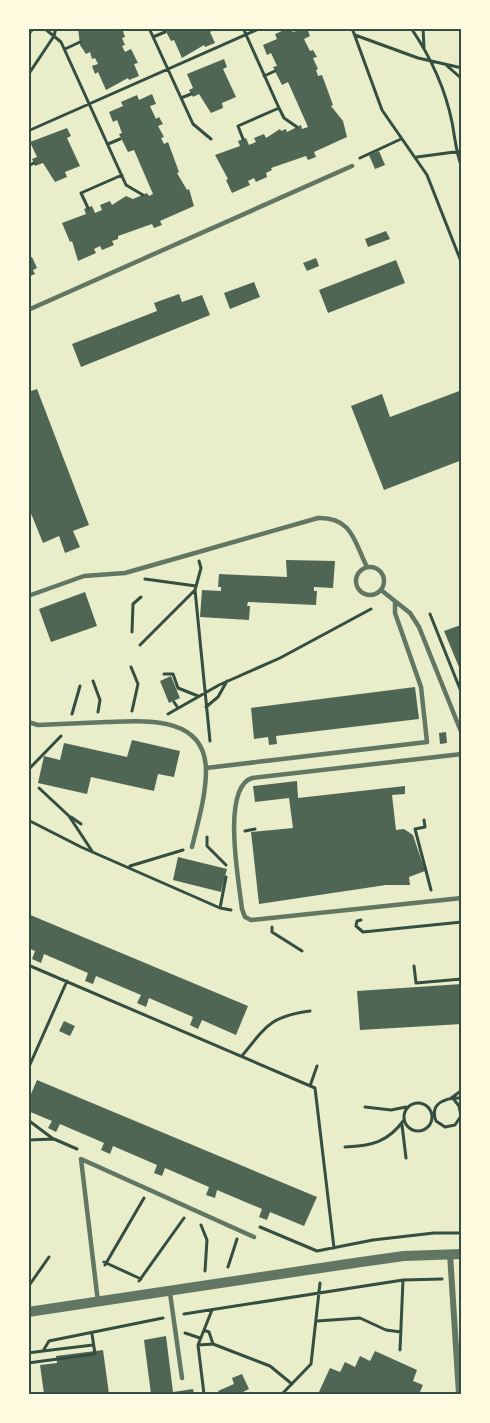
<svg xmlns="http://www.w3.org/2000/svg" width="490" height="1423" font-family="Ubuntu,sans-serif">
  <rect width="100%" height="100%" fill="#e9edc9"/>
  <path fill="#4f6655" d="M78 28H122L125 37 122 38 125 45 122 46 125 52 131 49 138 63 134 64 139 76 129 80 128 78 106 90 98 72 95 74 92 66 98 64 95 58 92 59 90 52 86 54 80 45Z
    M164 28H217L210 32 215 43 205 47 204 45 182 58 174 40 171 41Z
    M289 28 293 32 307 28 310 36 304 39 310 51 313 50 317 57 313 58 318 69 316 70 318 76 322 75 333 105 331 106 343 121 347 137 314 152 316 157 308 160 306 156 271 168 272 170 266 173 267 177 256 182 254 178 248 181 250 185 232 193 226 180 228 179 215 155 240 146 238 141 246 138 249 145 256 142 254 138 264 134 266 138 280 129 281 131 286 129 287 132 301 125 302 129 308 127 288 82 282 85 273 67 277 66 271 53 267 55 263 45 277 39 275 34Z
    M224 59 227 67 223 69 236 97 222 103 223 108 211 113 199 94 193 97 189 90 193 88 187 74Z
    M152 94 156 104 150 106 156 119 159 117 163 124 158 126 164 137 161 138 164 144 168 142 179 172 177 173 187 190 189 189 194 206 160 221 162 225 154 228 152 224 118 236V239L112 241 114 245 102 250 100 246 94 249 96 253 78 261 72 241 70 242 62 223 86 214 84 209 92 206 95 213 102 210 100 205 110 201 112 205 126 196 133 199 147 193 149 196 153 194 134 150 128 152 119 134 122 133 117 120 113 122 109 112 123 106 121 102 137 95 139 100Z
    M67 128 71 136 67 138 80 166 65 172 67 177 55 182 43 163 35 166 32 159 37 157 30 142Z
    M379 151 385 165 375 169 369 155Z
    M386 231 390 239 368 247 365 239Z
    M32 257 37 268 33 270 35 274 28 277V258Z
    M316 258 319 266 307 271 303 263Z
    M396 260 405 283 328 313 319 290Z
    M254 282 260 297 230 309 224 293Z
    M179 294 182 302 202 295 210 315 81 367 72 344 157 311 154 303Z
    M37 389 89 525 73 531 80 547 65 553 59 536 43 543 28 506V392Z
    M462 390V460L384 490 351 406 382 394 390 417Z
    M286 560 335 561 333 588 314 587V591H317L316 605 248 602 247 606H250L249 620 200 617 202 590 221 591V587H218L219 574 287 577Z
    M85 592 97 626 51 642 39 609Z
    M458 626H462L461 672 444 631Z
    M171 676 180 698 169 703 160 681Z
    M415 687 419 719 276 736 277 744 269 745 268 737 254 739 251 708Z
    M446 732 447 743 440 744 439 733Z
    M132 740 180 751 174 777 158 774 154 791 91 777 87 794 38 783 44 756 60 760 64 743 127 757Z
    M297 781 298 798 405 786V794L392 795 396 830 404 829 413 835 425 871 409 877 410 885H386L259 904 251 832 293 828 289 798 255 802 253 786Z
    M178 857 227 869 221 892 173 880Z
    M28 914 248 1006 236 1035 202 1020 198 1029 190 1025 193 1017 149 998 146 1007 137 1003 141 995 96 976 93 984 85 981 88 973 44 954 41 963 32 959 35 951 28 948Z
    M462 984V1024L360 1030 357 991Z
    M64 1021 75 1026 70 1036 59 1031Z
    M37 1080 317 1197 304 1226 270 1212 267 1220 259 1217 262 1209 217 1190 215 1198 206 1195 209 1187 165 1168 162 1176 154 1173 157 1165 113 1146 110 1154 101 1150 104 1143 60 1124 56 1132 48 1128 52 1121 28 1111V1101Z
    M166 1336 173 1392 193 1389 194 1394H151L144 1340Z
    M103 1350 109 1394H44L40 1365 57 1363 56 1356Z
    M375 1351 417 1370 413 1381 423 1385 419 1394H318L330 1368 340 1372 345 1362 355 1367 360 1356 370 1361Z
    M242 1374 249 1389 239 1394H220L218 1391 234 1384 232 1378Z"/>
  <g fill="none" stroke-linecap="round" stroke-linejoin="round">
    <path stroke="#344e41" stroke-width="3" d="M44 28 61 42 126 185 143 195
      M149 28 193 124 211 139
      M352 28 382 110 427 175 462 264
      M411 28C430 56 445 88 452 122 455 138 456 153 462 168
      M423 28 424 48
      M355 35 418 58 462 68
      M153 37 165 32
      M65 49 80 42
      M445 64 462 79
      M28 75 54 36 56 28
      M264 76 275 71
      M181 98 191 94
      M279 108 284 118 297 127
      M28 131 261 28
      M243 139 238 126 279 108 243 28
      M108 144 120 139
      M417 157 462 151
      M360 158 401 139
      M28 161 30 165 34 163
      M88 208 81 193 122 175
      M199 561 201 568 195 590 210 741
      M145 579 196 586
      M430 614 462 694
      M132 632 133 604 141 597
      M140 645 195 590
      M131 667 138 684 132 711
      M164 674H173L178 688 198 696
      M93 681 100 700 98 712
      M174 702 178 708
      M206 707 218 697 227 681
      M72 714 80 686
      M168 714 219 685 280 658 371 609
      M28 770 61 736
      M39 788 69 816 92 851
      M71 817 81 824
      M28 820 81 847 220 908
      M424 820 425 827 415 829 431 890
      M245 831 255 829
      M207 837V846L226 865
      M130 866 183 850
      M226 877 220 908 231 910
      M361 920 357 921 356 926 363 932 462 922
      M272 927V932L302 951
      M28 965 315 1088 334 1248
      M414 966 416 983 462 979
      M242 1056C266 1026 271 1016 310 1011
      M28 1069 67 981
      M310 1086 317 1066
      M454 1096 462 1090
      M452 1097 459 1106 461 1116 455 1125 445 1127 436 1121C429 1103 446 1097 462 1098
      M404 1117a14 14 0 1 1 28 0a14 14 0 1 1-28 0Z
      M365 1107 391 1110 406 1107
      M28 1120 52 1138
      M402 1125 406 1158
      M28 1140 54 1139 77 1149
      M345 1147C372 1146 388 1142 404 1120
      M201 1225 207 1240 205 1271
      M260 1227 317 1251 373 1240 434 1233H462
      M104 1262 141 1279
      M105 1265 144 1198
      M228 1267 237 1239
      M139 1281 184 1218
      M28 1287 49 1257
      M184 1314 403 1280 442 1279
      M317 1321 360 1318 386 1330 401 1332
      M204 1330 209 1332 213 1344
      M185 1333 200 1338
      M198 1345 213 1344 270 1366 292 1384
      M400 1350 403 1280
      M43 1351 93 1345
      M28 1353 43 1351 49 1341 163 1318
      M28 1363 95 1354 92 1334
      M204 1394 198 1345 212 1310
      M282 1394 311 1364 320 1283"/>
    <path stroke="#617663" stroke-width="4.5" d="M28 310 352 166
      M356 581a14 14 0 1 1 28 0a14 14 0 1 1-28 0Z
      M381 590 410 613 419 627 462 734
      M28 596 84 576 125 573 318 518C352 517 354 541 367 567
      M28 722 38 725C61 724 84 723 107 722 145 721 205 715 206 770 206 796 198 822 192 847
      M462 754 252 778C221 788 239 882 242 909L245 917 251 920 462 898
      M206 768 427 742 421 687 395 613V602
      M81 1159 254 1237
      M81 1159 98 1302
      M170 1293 182 1378"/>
    <path stroke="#617663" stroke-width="6" d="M28 33 32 28
      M450 1254 459 1394"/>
    <path stroke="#617663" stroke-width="10" d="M28 1312 361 1262 404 1256 462 1254"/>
  </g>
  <rect width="490" height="1423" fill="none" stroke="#fefae0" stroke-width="60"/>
  <rect x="30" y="30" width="430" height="1363" fill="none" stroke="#344e41" stroke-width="2"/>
</svg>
